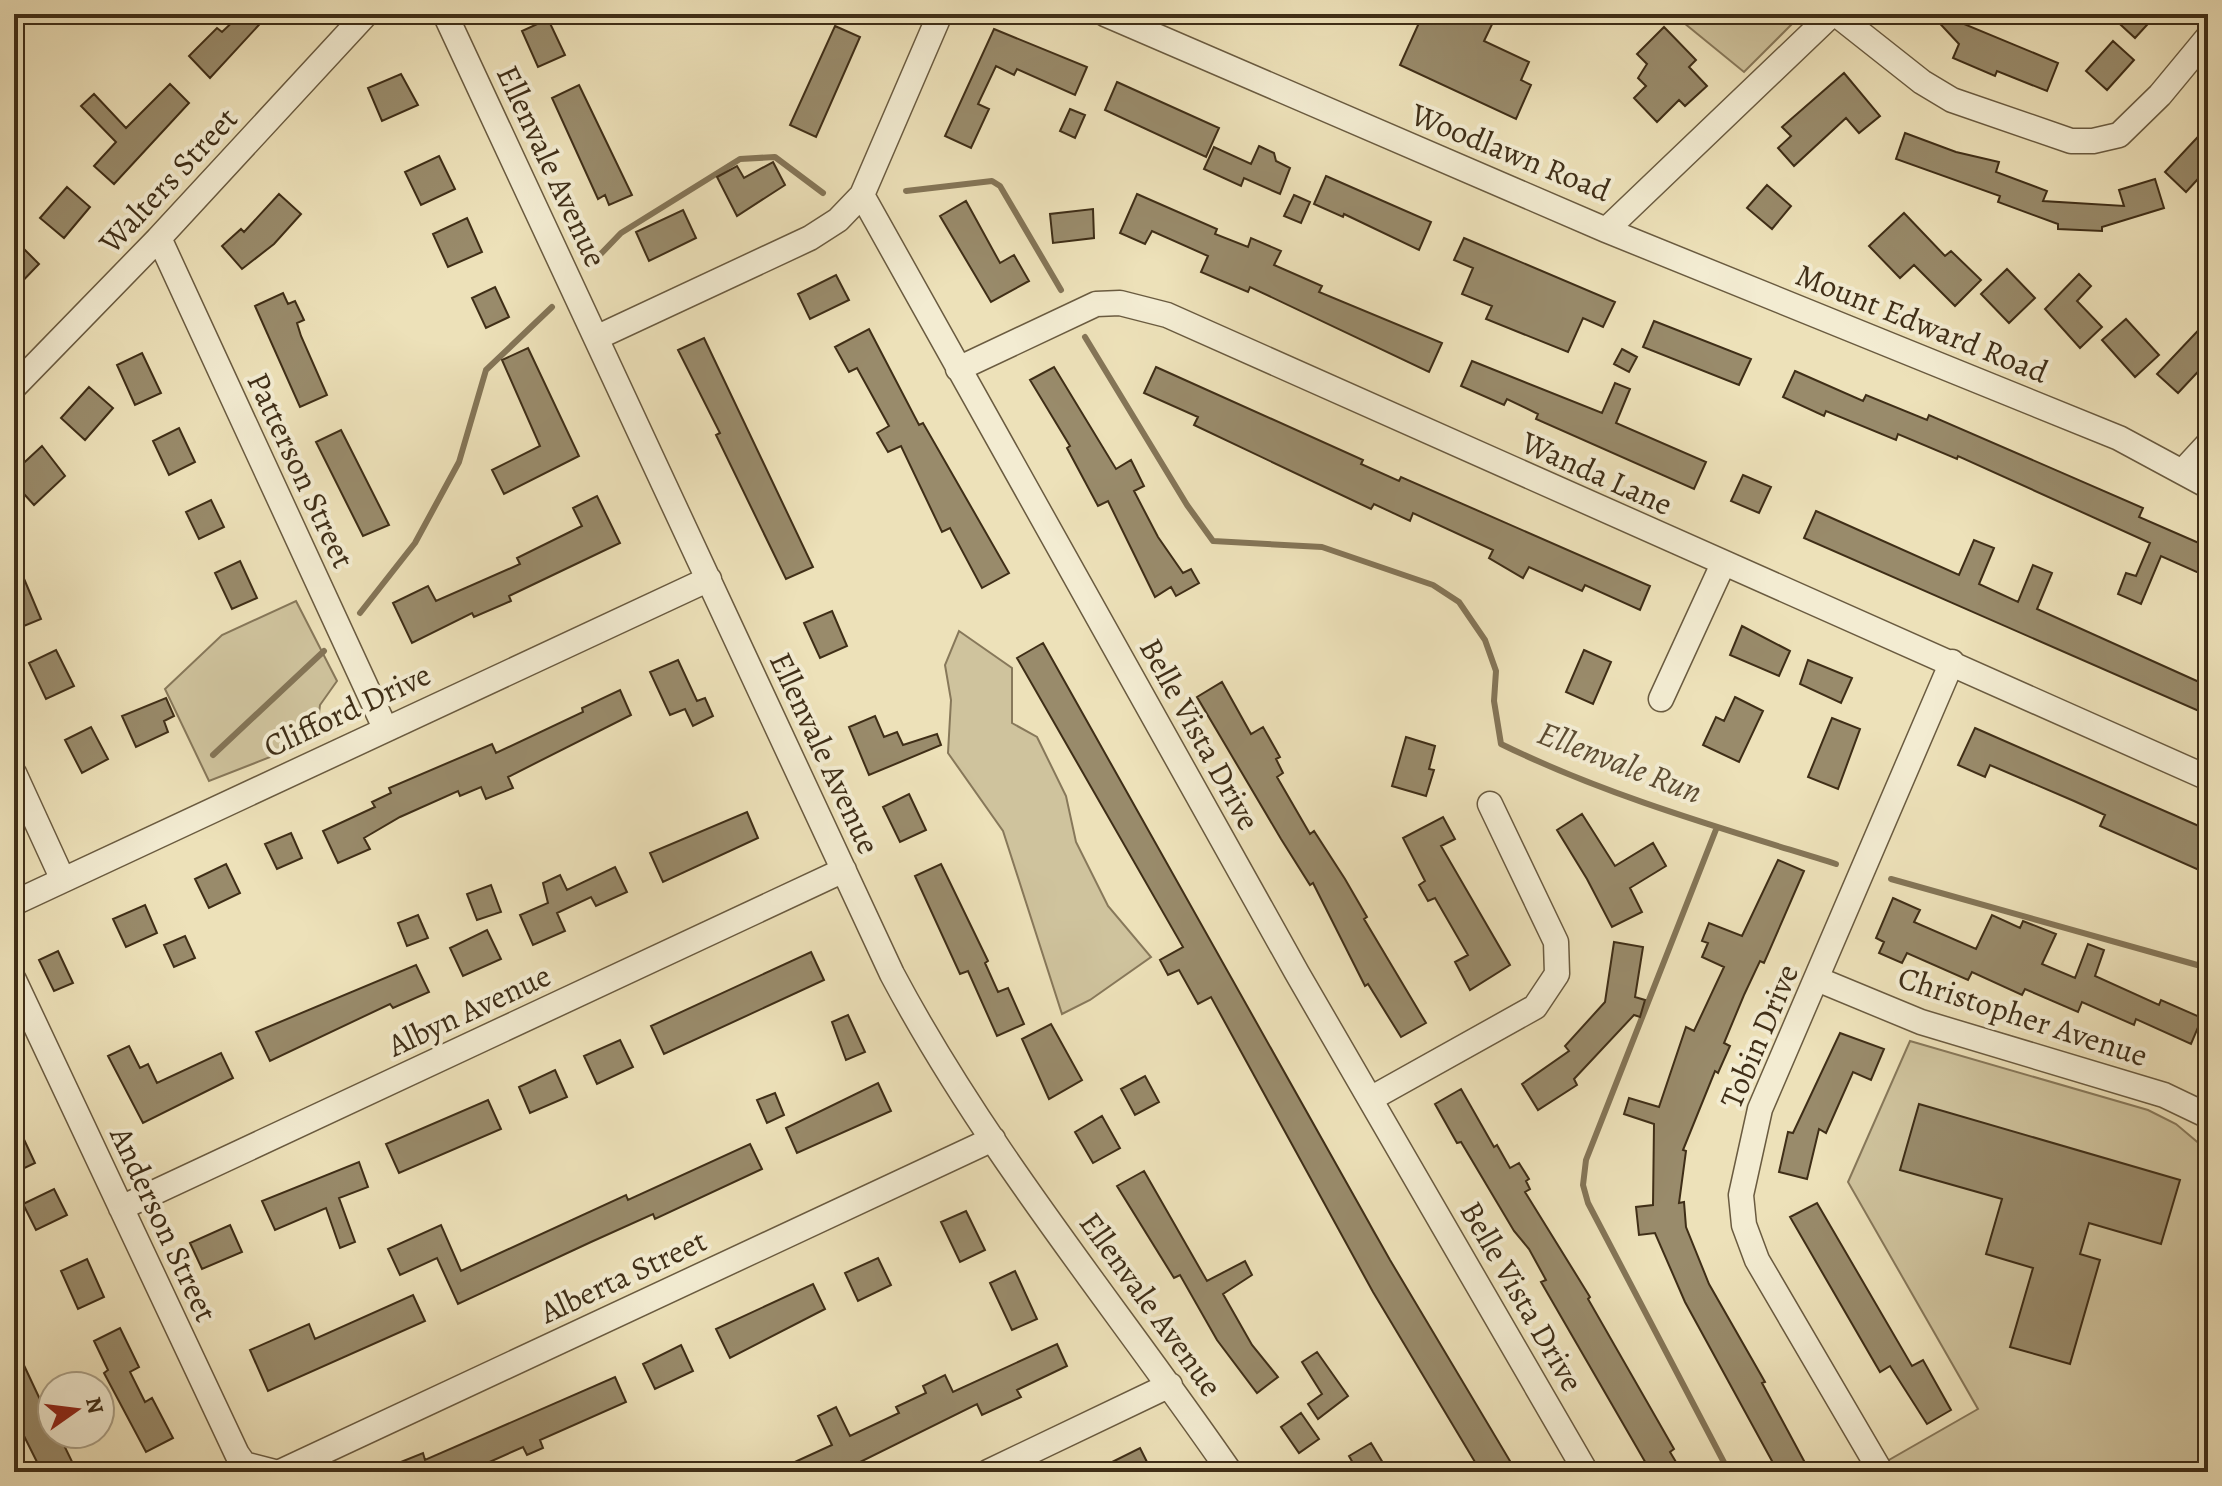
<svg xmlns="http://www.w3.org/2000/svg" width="2222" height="1486" font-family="Alegreya,serif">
  <rect width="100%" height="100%" fill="#ede1b9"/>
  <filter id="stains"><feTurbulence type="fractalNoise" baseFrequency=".0025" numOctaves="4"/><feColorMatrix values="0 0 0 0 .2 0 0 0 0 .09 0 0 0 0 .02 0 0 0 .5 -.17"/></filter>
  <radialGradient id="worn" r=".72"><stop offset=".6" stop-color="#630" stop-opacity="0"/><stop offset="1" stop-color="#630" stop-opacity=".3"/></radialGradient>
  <path fill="#cfc39d" stroke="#87785a" stroke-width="2" d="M1673 14H1802L1744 72Z
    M296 601 337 681 320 705 316 739 209 781 165 689 222 635Z
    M959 631 1012 668V723L1037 737 1066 796 1076 842 1108 906 1151 957 1090 1000 1062 1014 1003 831 948 753 951 700 945 665Z
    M1910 1041 2148 1110 2176 1124 2208 1151V1472H1868L1978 1409 1848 1182Z"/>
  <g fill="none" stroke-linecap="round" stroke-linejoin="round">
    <path stroke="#847557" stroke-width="6" d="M906 191 992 181 1000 186 1061 290
      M594 261 621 233 740 159 775 157 823 193
      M1085 337 1187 505 1213 541 1322 547 1433 585 1459 602 1485 640 1496 671 1494 701 1501 744C1607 796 1724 829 1836 864
      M360 613 415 543 459 462 486 370 552 307
      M213 755 324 651
      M1717 827 1586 1160 1583 1185 1588 1203 1729 1472
      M1891 879 2208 968"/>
  </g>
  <path fill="#998b6b" stroke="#3f2e17" stroke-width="2" d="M241 14H269L210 78 189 56 217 28 222 32Z
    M1423 14H1497L1484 41 1529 62 1521 80 1531 85 1516 119 1400 65Z
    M1931 14H1940L2058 63 2047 91 1997 71 1995 76 1953 58 1959 44Z
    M2109 14H2157L2135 38Z
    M548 19 565 55 538 67 522 31Z
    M835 26 860 37 816 137 790 125Z
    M1664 27 1696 60 1689 67 1707 86 1685 106 1679 100 1657 122 1634 98 1646 86 1638 78 1647 64 1637 54Z
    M994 29 1087 67 1075 95 1017 69 1014 75 996 66 978 104 989 109 971 148 945 136Z
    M2113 41 2134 60 2107 90 2086 71Z
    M1844 73 1880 116 1859 133 1846 118 1794 166 1778 148 1791 136 1782 127Z
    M401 74 418 105 382 121 368 88Z
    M1117 82 1219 128 1206 157 1105 110Z
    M170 84 189 103 114 184 94 166 116 142 81 106 94 94 126 128Z
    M579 85 632 195 609 205 605 195 598 199 552 98Z
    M1070 109 1085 115 1075 138 1060 131Z
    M2208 126V168L2186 192 2165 172Z
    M1905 133 1956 152 1999 162 1996 172 2047 191 2043 201 2124 206 2119 190 2155 179 2164 208 2102 227V231L2058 229V224L1998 202 2000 196 1896 159Z
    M1259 146 1274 153 1276 161 1290 168 1280 194 1244 178 1241 186 1204 169 1214 147 1251 164Z
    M439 156 455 189 421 205 405 172Z
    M773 162 785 185 737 216 717 177 737 166 744 178Z
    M1326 176 1431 222 1419 250 1344 214 1343 217 1314 204Z
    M1767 185 1791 206 1772 229 1747 208Z
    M67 187 90 207 64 238 40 218Z
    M279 194 301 214 274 244 242 269 222 246 241 229 244 232Z
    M1137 194 1217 229 1215 234 1248 247 1251 238 1281 251 1274 265 1322 286 1319 292 1442 343 1429 372 1250 287 1248 292 1201 272 1208 256 1152 231 1145 244 1120 233Z
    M1294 195 1310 202 1301 223 1284 216Z
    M966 201 1000 263 1014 255 1029 281 991 302 940 216Z
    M1093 209 1094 238 1053 243 1050 214Z
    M683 210 696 238 649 261 636 232Z
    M1904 213 1945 256 1951 251 1981 280 1955 306 1914 265 1900 278 1869 246Z
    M467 218 482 252 448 267 433 234Z
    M1464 238 1615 302 1603 327 1583 318 1568 352 1486 319 1492 306 1462 294 1473 268 1454 260Z
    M14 239 39 264 14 290Z
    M2007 269 2035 298 2009 323 1981 294Z
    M2079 274 2091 286 2077 301 2102 327 2080 348 2045 309Z
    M836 275 849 300 810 319 798 294Z
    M495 287 509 317 486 328 472 298Z
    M283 293 288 304 295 301 304 320 297 323 301 336 327 395 300 407 255 306Z
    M2126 319 2159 355 2135 377 2102 340Z
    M2208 320V361L2178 393 2157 374Z
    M1654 321 1751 359 1739 385 1643 347Z
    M869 329 919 425 923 423 1009 573 982 588 950 528 942 532 901 446 888 452 877 433 889 426 857 368 849 372 835 347Z
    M704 338 813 567 786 579 716 435 720 433 678 350Z
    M528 348 579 456 504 494 492 470 540 446 502 360Z
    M1622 349 1637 357 1629 372 1614 364Z
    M142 353 161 393 135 405 117 365Z
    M1472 361 1602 413 1615 383 1630 389 1616 423 1706 462 1694 489 1536 419 1538 414 1507 399 1504 405 1461 386Z
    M1054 367 1116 469 1131 460 1144 486 1134 491 1158 537 1183 573 1191 569 1199 583 1176 596 1171 587 1155 597 1108 501 1098 506 1067 448 1070 446 1030 380Z
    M1156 367 1363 460 1361 464 1399 481 1401 477 1650 586 1640 610 1585 585 1582 591 1529 567 1523 578 1489 558 1493 550 1413 513 1410 521 1374 504 1371 509 1194 425 1198 417 1144 393Z
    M1795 371 1863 401 1866 395 1927 420 1929 415 2143 508 2139 517 2208 547V577L2161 556 2141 604 2118 594 2126 573 2136 576 2150 543 1958 456 1957 459 1898 434 1896 440 1826 411 1824 416 1783 397Z
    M89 387 113 408 85 440 61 418Z
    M179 428 195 462 169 475 153 441Z
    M341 430 389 525 363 536 316 442Z
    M42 446 65 476 34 505 14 483V472Z
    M1743 475 1771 487 1759 513 1731 501Z
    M597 496 620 543 509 596 511 601 474 617 472 613 412 643 393 603 428 586 436 601 520 564 517 558 582 526 573 508Z
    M211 500 224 527 199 539 186 512Z
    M1816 511 1959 575 1974 540 1994 548 1979 584 2018 602 2033 565 2052 573 2037 609 2208 686V715L1804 538Z
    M14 555 41 619 14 630Z
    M240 561 257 598 232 609 215 573Z
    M832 611 847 646 820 658 804 623Z
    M1742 626 1790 651 1779 676 1730 655Z
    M1043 643 1390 1260 1513 1466 1502 1472H1481L1373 1292 1211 997 1198 1004 1179 970 1168 975 1160 960 1183 947 1017 658Z
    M56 650 74 686 46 699 29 663Z
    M1584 650 1611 662 1593 704 1566 692Z
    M678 660 697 701 705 698 713 716 693 726 685 709 670 715 650 672Z
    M1808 660 1852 678 1841 703 1800 684Z
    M1222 682 1251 734 1263 727 1280 757 1276 759 1283 773 1277 777 1310 834 1314 831 1345 879 1367 917 1364 919 1426 1023 1401 1037 1368 984 1365 986 1313 883 1310 885 1281 839 1197 697Z
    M620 690 631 715 508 777 513 788 486 799 481 787 460 796 458 791 400 817 364 838 370 849 338 863 323 831 375 807 372 802 391 793 389 788 492 744 496 753 583 712 582 708Z
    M1735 697 1763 711 1739 762 1703 745 1716 717 1724 721Z
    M166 698 174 716 164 721 168 732 136 747 122 716Z
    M875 716 884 737 897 732 903 745 937 734 941 745 869 775 849 727Z
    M1832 718 1860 729 1838 789 1808 777Z
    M91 727 108 759 82 773 65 740Z
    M1975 728 2208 830V874L2100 826 2105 815 2074 801 1990 765 1985 777 1958 765Z
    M1406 737 1435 746 1429 769 1434 770 1426 796 1392 786Z
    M909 794 926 830 900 842 883 807Z
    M747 812 758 838 663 882 650 853Z
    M1582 814 1615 866 1653 843 1666 866 1630 888 1642 912 1612 927 1587 879 1557 830Z
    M1443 817 1455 839 1441 846 1510 965 1470 990 1455 962 1468 955 1435 898 1428 901 1419 885 1425 881 1403 838Z
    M291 833 302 858 277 869 265 844Z
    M1778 860 1804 871 1764 963 1760 961 1744 995 1724 1043 1730 1046 1718 1073 1715 1071 1683 1150 1686 1151 1679 1203 1684 1202 1686 1227 1709 1284 1765 1382 1762 1383 1810 1472H1778L1685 1302 1655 1233 1639 1235 1636 1207 1653 1205 1654 1124 1624 1114 1629 1098 1659 1107 1686 1027 1694 1031 1724 967 1702 957 1708 943 1702 941 1709 923 1742 936Z
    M226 864 240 893 209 908 195 879Z
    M941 864 988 961 985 963 998 992 1008 988 1024 1024 997 1036 968 971 960 974 915 876Z
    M615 867 627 892 596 906 591 897 557 913 565 931 533 945 520 915 548 903 543 883 560 875 567 890Z
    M491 885 501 912 477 920 467 894Z
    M1893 898 1920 910 1914 922 1976 949 1992 915 2020 928 2023 921 2056 934 2042 964 2075 978 2088 944 2104 950 2095 976 2159 1005 2161 1000 2202 1018 2191 1044 2136 1019 2134 1025 2082 1002 2078 1012 2025 989 2022 995 1972 972 1968 980 1907 953 1902 963 1879 953 1884 942 1876 938Z
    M145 905 157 933 126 947 113 919Z
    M418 915 428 938 407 946 398 923Z
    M487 930 501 959 463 976 450 948Z
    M185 936 195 958 174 967 164 945Z
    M1614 942 1643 947 1635 997 1645 1000 1640 1017 1634 1015 1574 1079 1577 1085 1538 1110 1522 1084 1569 1051 1565 1046 1605 1002Z
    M58 951 73 983 54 991 39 960Z
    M811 952 824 980 664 1054 651 1026Z
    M416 965 429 992 393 1008 390 1004 270 1061 256 1032Z
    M848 1015 865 1052 846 1060 832 1022Z
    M1051 1024 1082 1080 1049 1099 1022 1039Z
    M1840 1033 1884 1049 1871 1080 1853 1072 1826 1133 1819 1129 1807 1179 1779 1172 1788 1132 1793 1133Z
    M620 1040 633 1067 597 1084 584 1056Z
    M129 1046 140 1068 148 1064 157 1083 221 1053 233 1078 143 1123 108 1056Z
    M555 1070 567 1097 530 1113 519 1087Z
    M1145 1076 1159 1102 1135 1115 1121 1089Z
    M878 1083 891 1111 797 1153 786 1128Z
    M1461 1089 1494 1147 1497 1145 1510 1168 1519 1163 1529 1179 1526 1181 1530 1189 1525 1192 1590 1297 1588 1299 1674 1449 1670 1452 1682 1472H1651L1541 1282 1546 1280 1529 1249 1514 1231 1461 1142 1457 1143 1435 1104Z
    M775 1093 784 1115 767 1123 757 1100Z
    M488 1100 501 1129 399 1173 386 1144Z
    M1919 1104 2180 1180 2161 1244 2089 1223 2080 1254 2100 1260 2070 1364 2010 1347 2033 1268 1986 1254 2002 1199 1900 1170Z
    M1102 1116 1120 1148 1093 1163 1075 1132Z
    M14 1118 35 1163 14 1173Z
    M750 1144 762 1169 655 1219 653 1214 591 1242 458 1304 437 1258 400 1275 388 1249 441 1225 461 1271 626 1195 628 1200Z
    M359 1162 368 1187 339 1198 355 1242 340 1248 326 1208 275 1230 262 1201Z
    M1144 1171 1207 1281 1245 1261 1252 1275 1223 1294 1252 1345 1278 1377 1257 1393 1217 1340 1180 1275 1174 1278 1117 1186Z
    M54 1189 67 1215 36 1230 23 1204Z
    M1817 1203 1912 1366 1923 1360 1951 1410 1927 1424 1890 1366 1880 1372 1790 1217Z
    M966 1211 985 1250 960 1262 941 1222Z
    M230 1225 242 1252 202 1269 190 1243Z
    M878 1258 891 1285 858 1301 845 1273Z
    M87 1259 104 1297 78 1309 61 1271Z
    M1015 1271 1037 1319 1012 1330 990 1283Z
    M813 1284 825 1309 730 1358 716 1329Z
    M413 1295 425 1321 268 1391 250 1350 309 1324 315 1339Z
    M120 1328 139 1367 130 1372 145 1402 152 1398 173 1438 146 1452 104 1373 108 1370 94 1341Z
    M14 1344 52 1425V1434L61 1439 77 1472H42L24 1436 14 1414Z
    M1057 1344 1067 1366 1017 1390 1021 1397 982 1415 977 1404 840 1472H773L832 1445 818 1416 836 1407 850 1436 899 1413 896 1407 926 1393 923 1386 945 1375 953 1392Z
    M681 1345 693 1371 655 1389 643 1364Z
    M1317 1352 1348 1396 1318 1419 1308 1404 1322 1394 1302 1362Z
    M615 1377 626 1402 540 1440 543 1448 527 1455 523 1447 467 1472H376L423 1453 425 1460Z
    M1301 1413 1319 1439 1299 1453 1281 1427Z
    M1371 1443 1383 1463 1368 1472H1358L1349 1456Z
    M1140 1448 1152 1472H1092Z"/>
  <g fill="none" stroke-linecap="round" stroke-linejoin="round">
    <g stroke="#6a5b40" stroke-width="27">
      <path id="minor" d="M445 14 892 974C986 1151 1117 1308 1230 1472
        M1105 14 1606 230 2119 438 2208 486
        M1836 14 1922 82 1952 100 2071 141H2093L2119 135 2160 95 2208 37
        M862 195 1297 973 1586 1472
        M1606 230 1832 14
        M159 238 385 728
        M598 337 810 238 838 220 862 195 940 14
        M958 369 1096 304 1120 303 1167 315 2208 778
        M14 387 159 238 366 14
        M2183 471 2208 444
        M1661 699 1723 564
        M14 773 63 880
        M14 903 709 579
        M1817 979 1921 1022 2164 1095 2208 1116
        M14 980 237 1454 244 1464 275 1472
        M1372 1098 1535 1007 1557 974 1556 942 1490 804
        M121 1208 844 870
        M280 1472 993 1139
        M988 1472 1170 1385
        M1881 1472 1757 1260 1744 1225 1741 1195 1760 1109 1952 662"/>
    </g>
    <use href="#minor" stroke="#f3ecd2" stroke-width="24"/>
  </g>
  <g text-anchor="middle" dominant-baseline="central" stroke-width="8" stroke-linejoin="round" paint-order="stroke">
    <g font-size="32" fill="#3f2e17" stroke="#f3ecd2">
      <text transform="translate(1511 152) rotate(22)">Woodlawn Road</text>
      <text transform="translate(552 166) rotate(65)">Ellenvale Avenue</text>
      <text transform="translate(168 180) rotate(-47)">Walters Street</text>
      <text transform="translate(1922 323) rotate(22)">Mount Edward Road</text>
      <text transform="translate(301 470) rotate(65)">Patterson Street</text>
      <text transform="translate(1597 473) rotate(24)">Wanda Lane</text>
      <text transform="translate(347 710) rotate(-25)">Clifford Drive</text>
      <text transform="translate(1200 734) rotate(61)">Belle Vista Drive</text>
      <text transform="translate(825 753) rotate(65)">Ellenvale Avenue</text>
      <text transform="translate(469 1010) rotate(-25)">Albyn Avenue</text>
      <text transform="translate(2023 1016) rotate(18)">Christopher Avenue</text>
      <text transform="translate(1759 1036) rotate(-67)">Tobin Drive</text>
      <text transform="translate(164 1224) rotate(65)">Anderson Street</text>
      <text transform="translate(623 1276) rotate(-25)">Alberta Street</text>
      <text transform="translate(1522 1296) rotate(60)">Belle Vista Drive</text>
      <text transform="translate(1151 1304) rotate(54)">Ellenvale Avenue</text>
    </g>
    <g font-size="34" font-style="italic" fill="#5c4c32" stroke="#f3ecd2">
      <text transform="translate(1620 762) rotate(21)">Ellenvale Run</text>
    </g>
  </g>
  <rect width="2222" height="1486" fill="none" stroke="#ede1b9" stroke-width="48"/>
  <rect x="16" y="16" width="2190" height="1454" fill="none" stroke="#3f2e17" stroke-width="4"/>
  <rect x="24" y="24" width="2174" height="1438" fill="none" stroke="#3f2e17" stroke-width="2"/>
  <g transform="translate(76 1410) rotate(76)"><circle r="38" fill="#f3ecd2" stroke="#aba087" stroke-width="2"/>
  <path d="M0-6L14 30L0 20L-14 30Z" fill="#8f2418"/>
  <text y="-12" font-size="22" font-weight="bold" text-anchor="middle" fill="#3f2e17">N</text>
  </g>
  <rect width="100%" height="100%" filter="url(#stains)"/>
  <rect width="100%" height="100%" fill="url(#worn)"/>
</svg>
